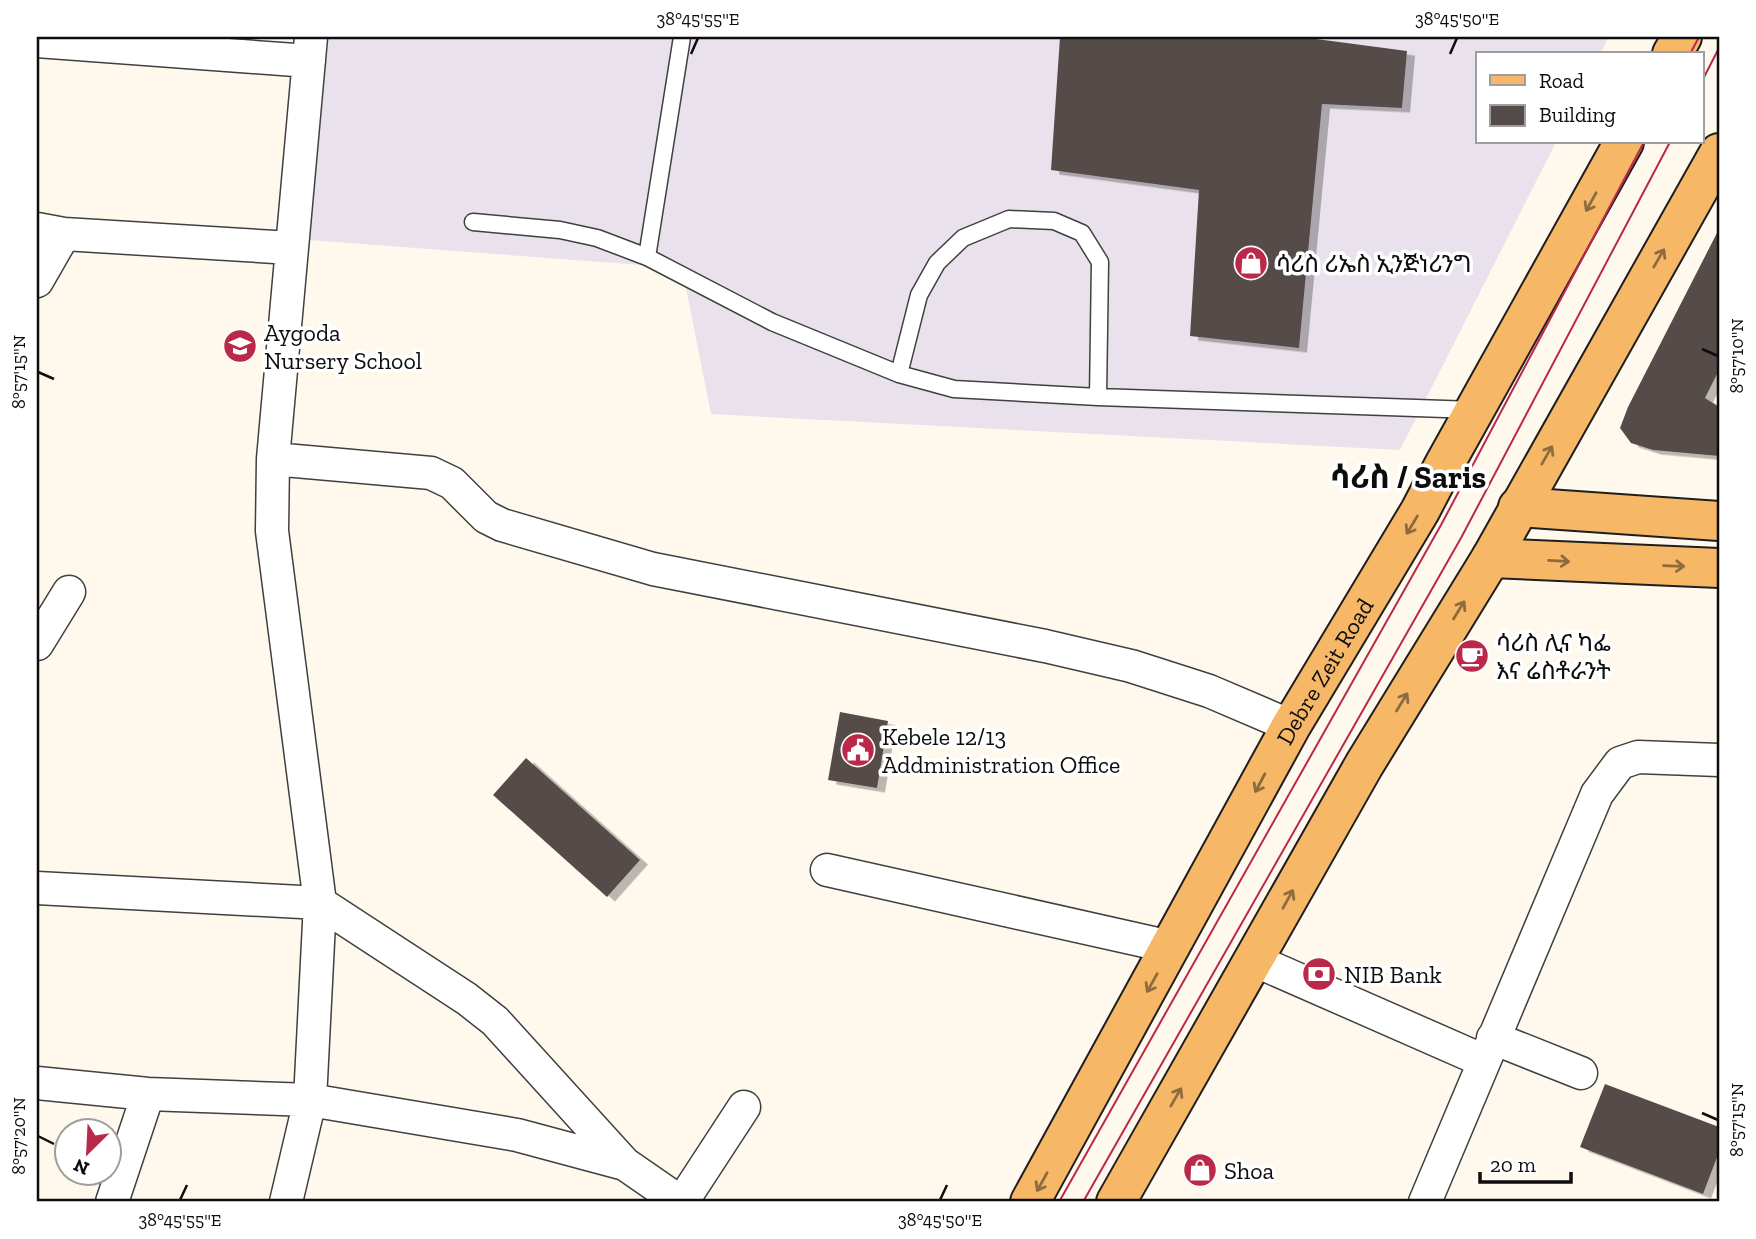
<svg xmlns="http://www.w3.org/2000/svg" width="1756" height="1239" font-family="'Zilla Slab','Noto Sans Ethiopic',serif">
  <defs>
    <filter id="shadow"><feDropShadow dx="8" dy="4.5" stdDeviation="0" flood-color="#0004"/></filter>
  </defs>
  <rect width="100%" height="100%" fill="#fff8ed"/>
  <path fill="#e9e1ec" d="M316 37H1609L1600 54H1478V142H1556L1400 450 711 414 682 268 295 239Z"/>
  <path fill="#554c4a" filter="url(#shadow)" d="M1060 37H1301L1407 51 1402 108 1322 104 1299 348 1190 336 1199 190 1051 170Z
    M1719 229V370L1705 398 1719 407V456L1653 450 1631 443 1620 428 1628 407Z
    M840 712 888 721 877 788 828 780Z
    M526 758 640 860 607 897 493 795Z
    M1605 1084 1719 1127V1152L1703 1194 1580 1147Z"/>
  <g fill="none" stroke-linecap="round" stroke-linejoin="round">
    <g stroke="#404040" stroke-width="19">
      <path id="service" d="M473 222 560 230 597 238 647 257 772 322 899 374 954 389 1098 397 1474 410
        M647 257 682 37
        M899 374 919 295 937 263 963 238 1009 219 1054 221 1082 233 1100 262 1098 397"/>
    </g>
    <g stroke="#404040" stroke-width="35">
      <path id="minor" d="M37 41 309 61
        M37 229 64 234 291 248
        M37 281 64 234
        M273 459 431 473 452 483 486 517 502 525 653 569 1045 646 1131 666 1209 691 1291 726
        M37 644 69 592
        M827 870 1171 947
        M37 888 320 903 467 999 495 1021 625 1164 680 1202
        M1254 960 1484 1061
        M1493 1038 1581 1073
        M37 1083 148 1094 310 1100 517 1135 625 1164
        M112 1202 148 1094
        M286 1202 310 1100 320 903 272 531 273 459 311 37
        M682 1202 744 1107
        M1425 1202 1597 794 1620 763 1638 757 1719 760"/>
    </g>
    <g stroke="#1e1e1e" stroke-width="42">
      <g id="primary">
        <path d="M1672 54 1682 37"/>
        <path d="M1518 507 1719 521"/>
        <path d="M1491 558 1719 568"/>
        <path id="s1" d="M1030 1202 1291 726 1420 511 1444 465 1624 142"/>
        <path d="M1116 1202 1364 765 1491 558 1719 153"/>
      </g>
    </g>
    <use href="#service" stroke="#fff" stroke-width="16"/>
    <use href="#minor" stroke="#fff" stroke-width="32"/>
    <use href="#primary" stroke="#f6b866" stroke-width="38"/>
    <path stroke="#ba284a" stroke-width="2" d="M1690 54 1699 37
      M1702 81 1719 48
      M1059 1202 1441 525 1644 142
      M1083 1202 1461 538 1670 142"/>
  </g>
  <defs><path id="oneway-shaft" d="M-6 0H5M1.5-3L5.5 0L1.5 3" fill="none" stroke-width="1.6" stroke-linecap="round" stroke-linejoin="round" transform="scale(1.75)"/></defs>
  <g stroke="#8d6b3e">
    <use href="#oneway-shaft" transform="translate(1591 202) rotate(119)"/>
    <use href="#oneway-shaft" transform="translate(1659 258) rotate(-60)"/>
    <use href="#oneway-shaft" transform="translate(1547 455) rotate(-60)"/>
    <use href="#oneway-shaft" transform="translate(1412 525) rotate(121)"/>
    <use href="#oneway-shaft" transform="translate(1559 561) rotate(3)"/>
    <use href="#oneway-shaft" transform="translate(1674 566) rotate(2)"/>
    <use href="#oneway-shaft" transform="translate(1459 610) rotate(-58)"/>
    <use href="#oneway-shaft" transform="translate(1402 702) rotate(-58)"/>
    <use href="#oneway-shaft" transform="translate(1260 783) rotate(118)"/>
    <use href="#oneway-shaft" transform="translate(1288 899) rotate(-61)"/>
    <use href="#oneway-shaft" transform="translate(1152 983) rotate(119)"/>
    <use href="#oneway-shaft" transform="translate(1176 1097) rotate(-60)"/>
    <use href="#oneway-shaft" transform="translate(1042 1182) rotate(119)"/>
  </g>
  <path fill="none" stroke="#0d0d0d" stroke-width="2.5" d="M691 54 698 38M1450 54 1457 38M1702 349 1718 356M38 372 54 379M1702 1113 1718 1120M38 1136 54 1144M180 1200 187 1185M940 1200 947 1185"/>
  <defs>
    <g id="shop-disc" transform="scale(1.75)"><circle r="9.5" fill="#ba284a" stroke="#fff"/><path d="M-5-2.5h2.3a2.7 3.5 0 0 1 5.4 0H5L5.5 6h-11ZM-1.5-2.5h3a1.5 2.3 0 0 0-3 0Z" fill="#fff"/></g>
    <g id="university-disc" transform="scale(1.75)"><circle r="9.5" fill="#ba284a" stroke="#fff"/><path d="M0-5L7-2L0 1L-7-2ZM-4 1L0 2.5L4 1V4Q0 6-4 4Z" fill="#fff"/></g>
    <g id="cafe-disc" transform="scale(1.75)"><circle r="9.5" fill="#ba284a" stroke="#fff"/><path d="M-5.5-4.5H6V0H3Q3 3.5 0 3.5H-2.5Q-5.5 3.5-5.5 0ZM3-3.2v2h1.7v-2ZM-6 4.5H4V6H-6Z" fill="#fff"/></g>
    <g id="civic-disc" transform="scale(1.75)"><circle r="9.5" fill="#ba284a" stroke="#fff"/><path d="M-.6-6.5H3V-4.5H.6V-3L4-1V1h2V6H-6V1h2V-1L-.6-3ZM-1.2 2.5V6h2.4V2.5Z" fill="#fff"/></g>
    <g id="bank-disc" transform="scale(1.75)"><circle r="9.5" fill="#ba284a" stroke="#fff"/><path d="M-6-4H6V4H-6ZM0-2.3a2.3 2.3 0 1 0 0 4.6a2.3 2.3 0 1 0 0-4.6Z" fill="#fff"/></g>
  </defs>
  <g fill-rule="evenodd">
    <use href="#shop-disc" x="1251" y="263"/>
    <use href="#university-disc" x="240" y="346"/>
    <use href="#cafe-disc" x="1472" y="656"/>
    <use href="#civic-disc" x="858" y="750"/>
    <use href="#bank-disc" x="1319" y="974"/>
    <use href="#shop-disc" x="1200" y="1170"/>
  </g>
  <g text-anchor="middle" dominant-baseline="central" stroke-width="7" stroke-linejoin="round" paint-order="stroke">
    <g font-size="24" fill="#0d0d0d" stroke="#fff" text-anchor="start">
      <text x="1276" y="263">ሳሪስ ሪኤስ ኢንጅነሪንግ</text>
      <text x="264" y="332">Aygoda<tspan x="264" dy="28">Nursery School</tspan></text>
      <text x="1496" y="642">ሳሪስ ሊና ካፌ<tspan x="1496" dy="28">እና ሬስቶራንት</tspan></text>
      <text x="882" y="736">Kebele 12/13<tspan x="882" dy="28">Addministration Office</tspan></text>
      <text x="1344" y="974">NIB Bank</text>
      <text x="1224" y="1170">Shoa</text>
    </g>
    <g font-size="24" fill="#0d0d0d" stroke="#fff">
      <text stroke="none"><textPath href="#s1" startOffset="607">Debre Zeit Road</textPath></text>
    </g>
    <g font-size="32" font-weight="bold" fill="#0d0d0d" stroke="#fff">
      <text x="1408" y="477">ሳሪስ / Saris</text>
    </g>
  </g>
  <rect width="1756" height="1239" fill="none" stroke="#ffffff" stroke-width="77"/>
  <rect x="1476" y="52" width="228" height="91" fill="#ffffff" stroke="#9e9e9e" stroke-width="2"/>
  <rect x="1490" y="75" width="35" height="10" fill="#f6b866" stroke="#9e9e9e" stroke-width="2"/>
  <text x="1539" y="88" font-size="21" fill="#0d0d0d">Road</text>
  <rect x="1490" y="105" width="35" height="21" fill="#554c4a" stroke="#9e9e9e" stroke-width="2"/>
  <text x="1539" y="122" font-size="21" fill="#0d0d0d">Building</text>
  <g transform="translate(88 1152) rotate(204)"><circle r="33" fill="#ffffff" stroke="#9e9e9e" stroke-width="2"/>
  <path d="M0-5L12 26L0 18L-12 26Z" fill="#ba284a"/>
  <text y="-10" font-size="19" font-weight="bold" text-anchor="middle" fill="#0d0d0d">N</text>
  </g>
  <path d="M1480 1172v10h91v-10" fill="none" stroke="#0d0d0d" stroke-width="3.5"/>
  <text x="1490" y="1172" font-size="21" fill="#0d0d0d" stroke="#ffffff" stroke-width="5" paint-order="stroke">20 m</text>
  <rect x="38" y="38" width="1680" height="1162" fill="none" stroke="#0d0d0d" stroke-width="2.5"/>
  <g font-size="18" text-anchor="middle" fill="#0d0d0d">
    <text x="698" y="25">38°45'55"E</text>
    <text x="1457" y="25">38°45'50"E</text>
    <text transform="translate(1737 356) rotate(-90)" y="6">8°57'10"N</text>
    <text transform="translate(19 372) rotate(-90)" y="6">8°57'15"N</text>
    <text transform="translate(1737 1120) rotate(-90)" y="6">8°57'15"N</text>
    <text transform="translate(19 1136) rotate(-90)" y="6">8°57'20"N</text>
    <text x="180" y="1226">38°45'55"E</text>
    <text x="940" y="1226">38°45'50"E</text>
  </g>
</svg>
